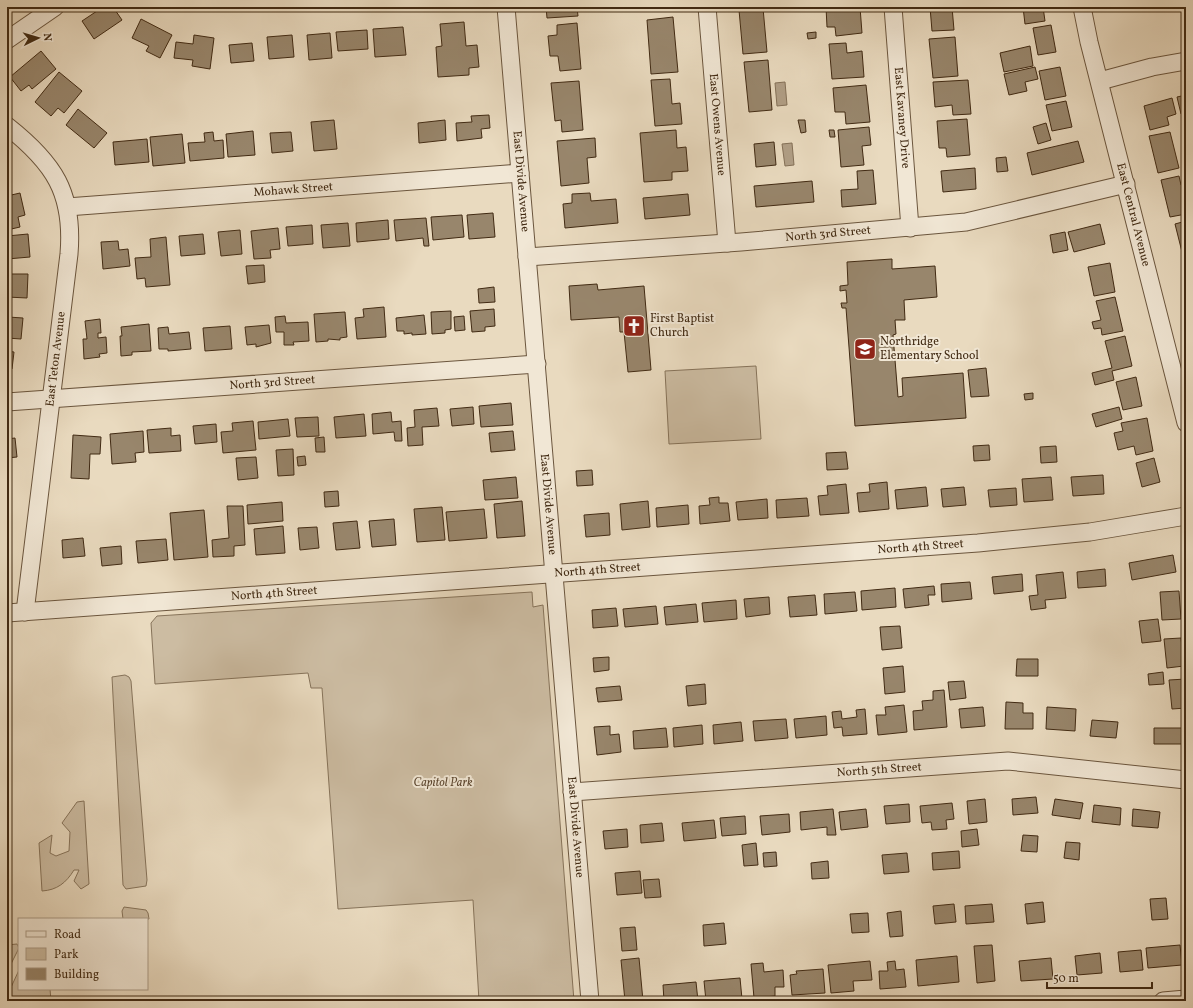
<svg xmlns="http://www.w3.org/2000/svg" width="1193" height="1008" font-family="Vollkorn,serif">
  <rect width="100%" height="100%" fill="#e9dabf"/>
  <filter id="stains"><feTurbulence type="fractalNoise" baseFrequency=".005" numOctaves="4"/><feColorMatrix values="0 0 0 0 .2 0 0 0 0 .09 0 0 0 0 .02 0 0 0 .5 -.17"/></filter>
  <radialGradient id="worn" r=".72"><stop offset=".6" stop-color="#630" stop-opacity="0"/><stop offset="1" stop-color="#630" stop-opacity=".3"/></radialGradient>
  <path fill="#ccbca2" stroke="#86735a" d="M756 366 761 439 669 444 665 371Z
    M532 592 533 607 543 605 574 1001H479L473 900 338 909 322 688H311L308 673 155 684 151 623 157 616Z
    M125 675 129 677 131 681 147 880 146 886 126 889 123 885 112 677Z
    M84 801 89 884 81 889 74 881 79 870H74C66 883 57 890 42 891L39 843 52 835 50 853 56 856 69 851 70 832 62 823 77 802Z
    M124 907 146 910 148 913 149 919H123L122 911Z
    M17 944 19 948 7 972V945Z
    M19 970V989H50L51 1001H7V996Z"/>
  <path fill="#b09e85" stroke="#847057" d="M785 82 787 105 777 106 775 83Z
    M792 143 794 165 785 166 782 144Z"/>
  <path fill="#98866c" stroke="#412a13" d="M103 7H113L122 20 94 39 82 21Z
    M546 7H577L578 16 547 18Z
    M648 7H672V8L648 10Z
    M826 7H860L862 33 836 36 835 27H827Z
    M930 7H952L954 30 932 31Z
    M1023 7H1043L1045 21 1025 24Z
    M763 8 767 52 743 54 739 10Z
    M673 17 678 72 651 74 647 20Z
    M141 19 172 35 160 58 146 51 149 46 132 38Z
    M464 22 466 46 477 45 479 67 469 68V75L438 77 436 47 442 46 440 24Z
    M577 23 581 69 560 71 558 56H550L548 36 557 35V25Z
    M1051 25 1056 52 1038 55 1033 28Z
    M403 27 406 55 375 57 373 29Z
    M367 30 368 49 338 51 336 32Z
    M816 32V38L808 39 807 33Z
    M330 33 332 58 309 60 307 35Z
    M194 35 214 38 210 69 192 66 193 60 174 58 176 42 193 44Z
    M292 35 294 57 269 59 267 37Z
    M955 37 958 76 933 78 929 39Z
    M252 43 254 61 231 63 229 45Z
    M846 43 847 53 862 51 864 77 832 79 829 44Z
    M1030 46 1033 66 1004 72 1000 53Z
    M41 51 56 69 32 89 29 85 21 91 10 77Z
    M768 60 772 110 749 112 744 62Z
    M1035 67 1038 79 1025 82 1027 91 1009 95 1004 74Z
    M1060 67 1066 96 1045 100 1039 71Z
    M59 72 82 91 64 113 58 108 51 116 35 102Z
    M670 79 672 104 680 103 682 124 655 126 651 80Z
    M968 80 971 114 953 115 952 105 935 107 933 82Z
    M579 81 583 130 562 132 561 120 555 121 551 83Z
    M866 85 870 122 846 124 845 112H835L833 88Z
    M1186 95V113L1181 114 1177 97Z
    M1172 98 1176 114 1167 117 1169 125 1150 130 1144 106Z
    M1066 101 1072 127 1052 131 1046 105Z
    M78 109 107 133 94 148 66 125Z
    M489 115 490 128 481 129 482 138 457 141 456 123 472 122 471 116Z
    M967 119 970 155 947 157 946 148H939L937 121Z
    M334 120 337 149 314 151 311 122Z
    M445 120 446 140 419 143 418 123Z
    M798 120H805L806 132 801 133Z
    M1046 123 1051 140 1038 144 1033 127Z
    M869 127 871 145 862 146 864 165 841 167 838 130Z
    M676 130 677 148 686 147 688 171 672 172V180L644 182 640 133Z
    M829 130H834L835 137H830Z
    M253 131 255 155 228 157 226 134Z
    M213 132 214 141 223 140 224 158 190 161 188 143 205 142 204 133Z
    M291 132 293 151 272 153 270 133Z
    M1170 132 1179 168 1158 173 1149 136Z
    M182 134 185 163 153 166 150 137Z
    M595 138 596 157 587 158 589 183 561 186 557 141Z
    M147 139 149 162 115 165 113 142Z
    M1078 141 1084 162 1032 175 1027 153Z
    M774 142 776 165 756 167 754 144Z
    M1006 157 1008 171 997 172 996 158Z
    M975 168 976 189 943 192 941 171Z
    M873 170 876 204 842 207 841 190 858 189 857 171Z
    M1179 176 1181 185 1186 184V214L1170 217 1161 180Z
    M812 181 814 202 756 207 754 186Z
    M20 193 25 215 18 217 20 227 7 230V196Z
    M590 193 591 201 616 199 618 223 565 228 563 204 572 203V194Z
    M688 194 690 215 645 219 643 198Z
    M493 213 495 237 469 239 467 215Z
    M462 215 464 237 433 240 431 217Z
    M426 218 429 246H424L423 238 396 241 394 220Z
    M388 220 389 239 357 242 356 223Z
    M1186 221V260H1184L1175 224Z
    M348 223 350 246 323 248 321 225Z
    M1100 224 1105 244 1074 252 1068 232Z
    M312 225 313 244 288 246 286 227Z
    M278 228 280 249 270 250 271 258 254 259 251 231Z
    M240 230 242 254 221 256 218 232Z
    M1065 232 1068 250 1053 253 1050 235Z
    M28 234 30 257 7 259V264V236Z
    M203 234 205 254 181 256 179 236Z
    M166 237 170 285 146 287 145 278 137 279 135 258 151 257 150 239Z
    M118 241 119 250 128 249 130 266 103 269 101 242Z
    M892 259V269L935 266 937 297 904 300 905 320H895L896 334 893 335 898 397 903 396 902 378 963 373 966 418 855 426 846 308H842L841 303H847L846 290 840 291V286L848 285 847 262Z
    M1110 263 1115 292 1094 296 1088 267Z
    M264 265 265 282 248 284 246 266Z
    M7 274H28L27 298 7 297Z
    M597 284 598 290 644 286 651 370 628 372 624 332H620L619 317 571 320 569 286Z
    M494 287 495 302 479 303 478 289Z
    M1115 297 1123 331 1102 335 1101 328 1094 329 1092 322 1101 320 1096 301Z
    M7 303H9L8 317 23 318 21 339 7 338Z
    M384 307 386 337 357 339 355 318 364 317 363 309Z
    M494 309 495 326 485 327V331L472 332 470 311Z
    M451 311V329L445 330V333L432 334 431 312Z
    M345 312 347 337 340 338V340L328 339V341L316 342 314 314Z
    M424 315 426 334 412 335V333L404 334V331H397L396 318Z
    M285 316 286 323 308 322 309 341 293 342 294 345H284V332H276L275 317Z
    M464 316 465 330 455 331 454 317Z
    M100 319 101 333H98V338L106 337 107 353 99 354 100 357 84 359 83 339H87L85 321Z
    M149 324 151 351 132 352V355L121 356 120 336H122L121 327Z
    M269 325 271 343 256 347V344L247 345 245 327Z
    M230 326 232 349 205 351 203 328Z
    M168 327 169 334 189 332 191 349 168 351V349H159L158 328Z
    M1125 336 1132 366 1112 371 1114 380 1095 385 1092 373 1112 368 1105 341Z
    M7 351 14 352 12 369H7Z
    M986 368 989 396 971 397 968 370Z
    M1136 377 1142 406 1123 410 1116 382Z
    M1033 393V399L1025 400 1024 394Z
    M511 403 513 425 481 427 479 406Z
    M473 407 474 424 452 426 450 409Z
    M1119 407 1122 419 1096 427 1092 414Z
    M437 408 439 426 422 427 423 445 408 446 407 428 415 427 414 410Z
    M391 412 392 422 401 421 402 441H395L394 432 373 434 372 414Z
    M364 414 366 436 336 438 334 417Z
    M318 417 319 436 297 437 295 418Z
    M1147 418 1153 451 1136 455 1134 446 1118 450 1114 433 1123 431 1121 423Z
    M288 419 290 436 259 439 258 422Z
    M253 421 256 450 223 453 221 432 233 431 232 423Z
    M216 424 217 442 195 444 193 426Z
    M171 428V436L180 435 181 451 149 453 147 430Z
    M143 431 144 452 135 453 136 462 112 464 110 434Z
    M513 431 515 450 491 452 489 433Z
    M73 435 101 437 100 454H90L89 479 71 478Z
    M324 437 325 452H316L315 438Z
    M15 438 17 457 7 458V439Z
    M989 445 990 460 974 461 973 446Z
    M1056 446 1057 462 1041 463 1040 447Z
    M293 449 294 475 278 476 276 450Z
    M846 452 848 469 827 470 826 453Z
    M305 456 306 465 298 466 297 457Z
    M256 457 258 478 238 480 236 458Z
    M1154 458 1160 482 1142 487 1136 463Z
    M592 470 593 485 577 486 576 471Z
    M1103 475 1104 494 1073 496 1071 477Z
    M516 477 518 498 485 500 483 480Z
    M1051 477 1053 500 1024 502 1022 479Z
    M887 482 889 509 859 512 857 493 870 492 869 484Z
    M846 484 849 513 820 515 818 496 828 495 827 486Z
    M926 487 928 506 897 509 895 490Z
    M964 487 966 505 943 507 941 489Z
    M1016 488 1017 505 990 507 988 490Z
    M338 491 339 506 325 507 324 492Z
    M719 497V503H728L730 521 700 524 699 506 710 505 709 498Z
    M807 498 809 516 777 518 776 500Z
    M767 499 768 518 738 520 736 502Z
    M522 501 525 536 497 538 494 504Z
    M648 501 650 527 622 530 620 504Z
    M282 502 283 521 248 524 247 505Z
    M688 505 689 524 657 527 656 508Z
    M227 506H243L245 545 234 546V556L213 557 212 540 229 538Z
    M442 507 445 540 417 542 414 509Z
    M484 509 487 538 449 541 446 512Z
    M204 510 208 557 174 560 170 513Z
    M609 513 610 535 586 537 584 515Z
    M394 519 396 545 372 547 369 521Z
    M357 521 360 548 336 550 333 523Z
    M283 526 285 553 256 555 254 529Z
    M317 527 319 548 300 550 298 528Z
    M83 538 85 556 63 558 62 540Z
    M166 539 168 560 138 563 136 541Z
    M121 546 122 564 102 566 100 548Z
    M1173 555 1176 572 1132 580 1129 563Z
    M1105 569 1106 586 1078 588 1077 572Z
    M1063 572 1066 598 1045 600 1046 608 1031 610 1029 596 1038 595 1036 575Z
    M1022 574 1023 591 994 594 992 577Z
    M970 582 972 599 942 602 941 584Z
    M934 586 935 595H928L929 605 905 608 903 589Z
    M895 588 896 607 862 610 861 591Z
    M1179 591 1181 619 1162 620 1160 592Z
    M855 592 857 611 825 614 824 594Z
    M815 595 817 615 790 617 788 597Z
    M769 597 770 614 746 617 744 599Z
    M736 600 737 619 704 622 702 603Z
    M696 604 698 622 666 625 664 607Z
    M656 606 658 624 625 627 623 609Z
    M616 608 618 626 593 628 592 610Z
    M1158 619 1161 641 1142 643 1139 621Z
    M900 626 902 648 882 650 880 627Z
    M1181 638 1184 666 1167 668 1164 639Z
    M609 657V670L594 672 593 658Z
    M1017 659H1038V676H1016Z
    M903 666 905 692 885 694 883 668Z
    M1163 672 1164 684 1149 685 1148 674Z
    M1186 679V708L1172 709 1169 680Z
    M964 681 966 698 950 700 948 682Z
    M705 684 706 704 688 706 686 686Z
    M620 686 622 700 598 702 596 688Z
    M944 690 947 727 914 730 913 711 923 710 922 701 933 700V691Z
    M1006 702 1023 703V713H1033V729H1005Z
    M904 705 907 732 878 735 876 715H886L885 707Z
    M983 707 985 726 961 728 959 709Z
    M1047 707 1076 709 1075 731 1046 729Z
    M865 709 867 734 843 736 842 727 834 728 832 712 841 711 842 719 857 717 856 710Z
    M826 716 827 735 796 738 794 719Z
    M786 719 788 738 755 741 753 721Z
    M1092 720 1118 722 1116 738 1090 736Z
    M741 722 743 741 714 744 713 725Z
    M702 725 703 744 674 747 673 728Z
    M610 726V735L619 734 621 752 597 755 594 727Z
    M666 728 668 747 634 749 633 731Z
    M1154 728H1186V744H1154Z
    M1036 797 1038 813 1013 815 1012 799Z
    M985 799 987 822 969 824 967 801Z
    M1055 799 1083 803 1080 819 1052 815Z
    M952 803 954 819 946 820 947 829 932 830 931 822 922 823 920 806Z
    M909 804 910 822 886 824 884 806Z
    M1094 805 1121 808 1120 825 1092 822Z
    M833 809 836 835H827V827L801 830 800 812Z
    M866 809 868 827 841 830 839 812Z
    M1133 809 1160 812 1158 828 1132 826Z
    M789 814 790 832 762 835 760 816Z
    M745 816 746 834 722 836 720 818Z
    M1184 817H1186V836Z
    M714 820 716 838 684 841 682 823Z
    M662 823 664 841 641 843 640 825Z
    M627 829 628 847 605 849 603 831Z
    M977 829 979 845 962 847 961 831Z
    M1023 835 1038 836 1037 852 1021 851Z
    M1066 842 1080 843 1079 860 1064 858Z
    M756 843 758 865 744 866 742 845Z
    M959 851 960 868 933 870 932 853Z
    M776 852 777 866 764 867 763 853Z
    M907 853 909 872 884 874 882 855Z
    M828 861 829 878 812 879 811 863Z
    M640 871 642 893 617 895 615 873Z
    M659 879 661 897 645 898 643 880Z
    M1166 898 1168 919 1152 920 1150 899Z
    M1043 902 1045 922 1027 924 1025 904Z
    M954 904 956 922 935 924 933 906Z
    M992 904 994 922 966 924 965 906Z
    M901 911 903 936 890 937 887 913Z
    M868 913 869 932 852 933 850 914Z
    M724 923 726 944 704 946 703 925Z
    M635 927 637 950 622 951 620 928Z
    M1184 944H1186V965Z
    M992 945 995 981 977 983 974 946Z
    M1180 945 1182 965 1148 968 1146 948Z
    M1141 950 1143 970 1120 972 1118 952Z
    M1100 953 1102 973 1077 975 1075 956Z
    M957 956 959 982 918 986 916 960Z
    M639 958 643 1001H625L621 960Z
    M1051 958 1053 979 1021 981 1019 961Z
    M870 961 872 980 853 981 854 991 831 993 828 965Z
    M895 961 896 970 904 969 906 987 880 989 879 971H888L887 962Z
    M763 963 764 972 783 970 784 987H775V996L754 998 751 964Z
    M823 969 825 993 792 995 790 975 797 974 796 971Z
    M740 978 742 999 706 1001 704 981Z
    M696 982 698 1001H664L663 985Z"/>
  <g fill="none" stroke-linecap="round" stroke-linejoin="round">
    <g stroke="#6b563e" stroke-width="19">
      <g id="minor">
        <path id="s1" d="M506 7 590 1001"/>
        <path id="s2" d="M707 7 727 243"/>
        <path id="s3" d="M893 7 910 228"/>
        <path id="s4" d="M1082 7 1089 42 1186 423"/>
        <path d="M7 40 55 7"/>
        <path d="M1100 81 1152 67 1186 61"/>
        <path d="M7 126C54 163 74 193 69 254L25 612"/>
        <path id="s5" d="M67 207 520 173"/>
        <path id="s6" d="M527 257 741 242 966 222 1126 184"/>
        <path id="s7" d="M7 402 537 364"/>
        <path id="s8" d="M7 613 978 543 1090 532 1186 516"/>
        <path id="s9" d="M572 792 1008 761 1186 780"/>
        <path d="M1163 1001 1186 999"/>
      </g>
    </g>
    <use href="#minor" stroke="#f1e7d5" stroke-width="17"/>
  </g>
  <defs>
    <g id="church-square" transform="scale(1.15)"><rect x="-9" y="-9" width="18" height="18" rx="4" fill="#8f2418" stroke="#f1e7d5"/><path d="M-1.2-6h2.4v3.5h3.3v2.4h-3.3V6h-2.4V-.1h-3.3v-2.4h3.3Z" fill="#fff"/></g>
    <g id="school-square" transform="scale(1.15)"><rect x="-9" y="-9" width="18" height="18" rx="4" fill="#8f2418" stroke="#f1e7d5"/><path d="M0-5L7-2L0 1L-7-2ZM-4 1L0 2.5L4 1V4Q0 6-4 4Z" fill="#fff"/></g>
  </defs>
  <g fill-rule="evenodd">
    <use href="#church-square" x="634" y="326"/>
    <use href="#school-square" x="865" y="349"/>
  </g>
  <g text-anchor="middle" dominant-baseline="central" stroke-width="4" stroke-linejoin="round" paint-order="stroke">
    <g font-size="12" fill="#412a13" stroke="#f1e7d5">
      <text stroke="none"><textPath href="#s3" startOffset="111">East Kavaney Drive</textPath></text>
      <text stroke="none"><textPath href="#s2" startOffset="118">East Owens Avenue</textPath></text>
      <text stroke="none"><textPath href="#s1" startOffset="175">East Divide Avenue</textPath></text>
      <text stroke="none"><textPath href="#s5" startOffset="227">Mohawk Street</textPath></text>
      <text stroke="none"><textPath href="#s4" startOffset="214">East Central Avenue</textPath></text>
      <text stroke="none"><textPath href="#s6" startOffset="302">North 3rd Street</textPath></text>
      <text transform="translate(56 359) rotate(-83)">East Teton Avenue</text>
      <text stroke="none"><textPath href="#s7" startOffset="266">North 3rd Street</textPath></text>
      <text stroke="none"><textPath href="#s1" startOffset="499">East Divide Avenue</textPath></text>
      <text stroke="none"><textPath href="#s8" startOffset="916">North 4th Street</textPath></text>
      <text stroke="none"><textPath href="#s8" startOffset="592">North 4th Street</textPath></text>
      <text stroke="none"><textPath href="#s8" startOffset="268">North 4th Street</textPath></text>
      <text stroke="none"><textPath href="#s9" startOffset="308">North 5th Street</textPath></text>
      <text stroke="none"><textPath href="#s1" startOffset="823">East Divide Avenue</textPath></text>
    </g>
    <g font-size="12" fill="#412a13" stroke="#f1e7d5" text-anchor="start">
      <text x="650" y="319">First Baptist<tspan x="650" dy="14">Church</tspan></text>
      <text x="880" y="342">Northridge<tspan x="880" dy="14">Elementary School</tspan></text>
    </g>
    <g font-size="12" font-style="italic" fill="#5d4730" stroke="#f1e7d5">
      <text x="443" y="783">Capitol Park</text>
    </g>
  </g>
  <rect width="1193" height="1008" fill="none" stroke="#e9dabf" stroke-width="24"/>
  <rect x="8" y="8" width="1177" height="992" fill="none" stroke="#412a13" stroke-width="2"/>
  <rect x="12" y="12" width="1169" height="984" fill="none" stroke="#412a13"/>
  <rect x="18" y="918" width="130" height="72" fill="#f1e7d5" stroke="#ab9b87"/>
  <rect x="26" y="931" width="20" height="6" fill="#f1e7d5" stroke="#ab9b87"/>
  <text x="54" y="938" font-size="12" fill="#412a13">Road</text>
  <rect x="26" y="948" width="20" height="12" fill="#ccbca2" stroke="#ab9b87"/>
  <text x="54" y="958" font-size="12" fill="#412a13">Park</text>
  <rect x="26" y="968" width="20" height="12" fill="#98866c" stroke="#ab9b87"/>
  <text x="54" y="978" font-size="12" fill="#412a13">Building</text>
  <g transform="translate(38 38) rotate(85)" stroke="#f1e7d5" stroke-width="3" paint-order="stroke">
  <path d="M0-3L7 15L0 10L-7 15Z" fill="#412a13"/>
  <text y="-6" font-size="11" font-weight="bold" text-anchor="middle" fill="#412a13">N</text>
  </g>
  <path d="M1047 982v6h105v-6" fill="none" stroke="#412a13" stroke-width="2"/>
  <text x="1053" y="982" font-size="12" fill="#412a13" stroke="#f1e7d5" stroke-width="3" paint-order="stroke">50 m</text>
  <rect width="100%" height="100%" filter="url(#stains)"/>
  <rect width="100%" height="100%" fill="url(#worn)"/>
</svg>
